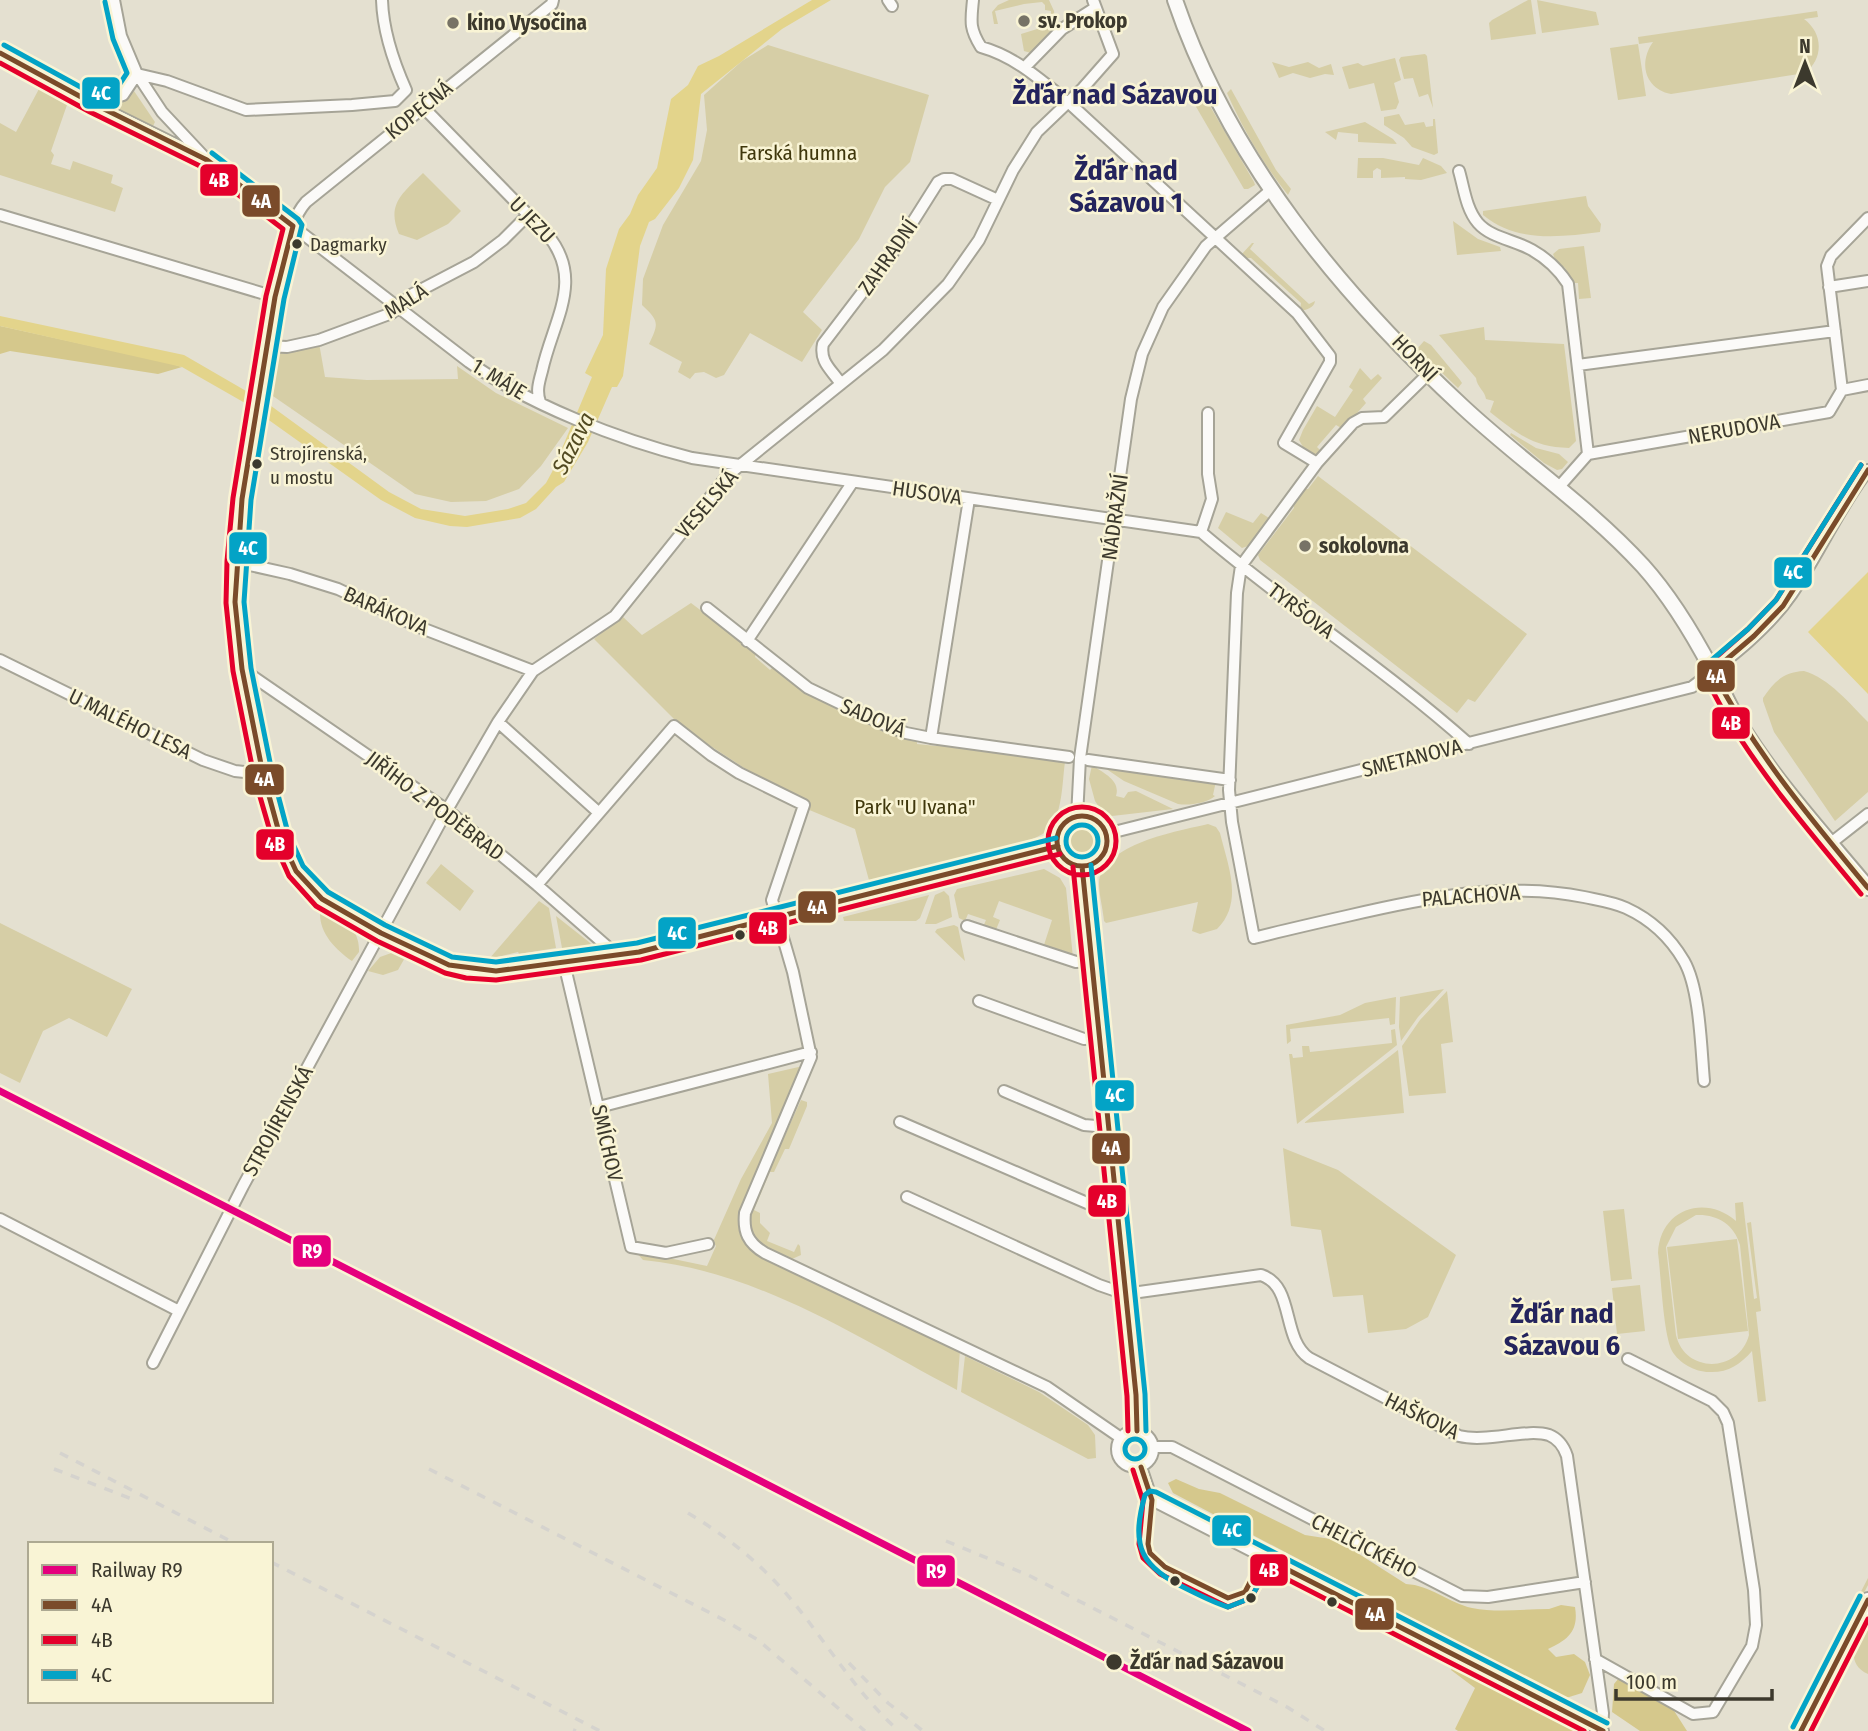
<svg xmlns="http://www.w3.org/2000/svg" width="1868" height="1731" font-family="'Fira Sans Condensed',sans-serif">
  <rect width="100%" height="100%" fill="#e4e0d0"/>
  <path fill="#d6cea6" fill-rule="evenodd" d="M1009 0H1049L1054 11 1056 28 1031 53 1024 51 1021 34 1050 25 1051 11 1045 10V5L1042 2 1024 4 995 11 998 24H994L992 12 998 5Z
    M1528 0H1531L1536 34 1491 40 1489 23 1492 20Z
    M1537 0 1596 12 1599 25 1542 33Z
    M1817 11 1818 17 1804 19C1823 33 1824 58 1805 73L1671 94C1645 89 1638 63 1653 42L1639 44 1638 37Z
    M1638 44 1646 96 1618 100 1610 48Z
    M768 45 929 95 910 162 885 187 859 239 803 312 822 330 802 362 750 333 724 375 716 378 704 372 695 373 690 379 678 372 682 362 649 344C659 323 659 321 642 305L643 279 663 225 701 161 707 130 704 95 742 61Z
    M1425 54 1427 56 1433 108 1428 94 1419 97 1413 78 1404 79 1399 60 1401 57Z
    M1395 58 1401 80 1394 83 1399 102 1396 109 1381 111 1374 83 1349 89 1342 67 1358 63 1363 66Z
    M1272 62 1289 67 1308 62 1319 68 1331 64 1334 75 1325 74 1310 78 1293 73 1279 78Z
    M40 87 68 102 51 151 54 155 51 164 70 170 73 161 113 175 111 183 123 188 115 212 0 175V123L16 132Z
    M1231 89 1276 170 1291 189 1288 195C1263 164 1243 129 1227 93Z
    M134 91 155 122 152 128 116 110 115 105 129 97Z
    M1208 97 1207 101 1254 182 1255 185 1248 189H1244L1195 105 1197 100Z
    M1399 114 1405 125 1424 122 1426 127 1433 126V119H1435L1438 153 1434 155 1412 147 1404 138 1384 125V117Z
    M1365 122 1393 139 1397 144 1358 142V134L1338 132 1336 140 1325 132Z
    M1358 158H1383L1419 165 1423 158 1441 166 1447 173 1421 180 1405 179V177L1381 178V170L1377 168 1373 171V178H1357Z
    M423 173 461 211 448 224 417 240 399 234C386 204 403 193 423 173Z
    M1586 196 1588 206 1601 224 1600 232C1560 237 1517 243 1483 215V211Z
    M1453 221 1478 239 1500 247 1501 251 1457 255Z
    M1252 243H1254L1250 249 1309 304 1315 301C1314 308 1306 310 1300 311L1301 303 1251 258H1243L1241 255Z
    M1584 246 1591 298 1579 299 1578 283H1571L1565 268 1556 262 1553 254 1559 249Z
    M1484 327 1485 340 1564 344 1576 441 1569 448C1533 447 1518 434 1490 412L1494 401 1486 399C1485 391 1477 387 1476 378L1439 335Z
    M1424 341 1431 345 1460 380 1462 383 1458 388 1417 349Z
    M319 343 325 377 367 380 458 379 457 366 496 393 568 428 541 466 519 489 486 501 451 502 415 494 270 394 277 350Z
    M1360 368 1371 380 1378 374 1382 378 1363 399 1366 403 1343 429 1336 425 1317 447 1321 451C1317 457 1311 454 1306 452L1299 440 1303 430 1317 406 1335 417 1353 390 1349 387Z
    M1511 433 1536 448 1559 454 1568 462 1562 469 1557 470 1544 463 1510 435Z
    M1318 476 1527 634 1475 702 1468 699 1457 713 1260 560 1258 555 1294 508 1293 504 1303 489H1308Z
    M1226 512 1253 523 1261 513 1269 518 1248 546 1242 548 1218 528Z
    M691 603 756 652 755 657 770 670 773 667C819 700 862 725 917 740V744L936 746 937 743 1065 762C1062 783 1063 812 1049 829 1035 847 900 876 870 884L855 829 807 809 683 728 594 639 622 616 642 635Z
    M1804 671C1829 678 1850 704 1868 722V792L1835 821 1774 732 1763 701V698C1774 682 1783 672 1804 671Z
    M1099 764 1216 781 1213 795 1215 796C1207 803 1189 806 1178 804L1124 781Z
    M1092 765C1103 773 1121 780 1116 796L1124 798 1128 792 1136 791 1173 809 1112 816 1101 810 1095 801 1089 779Z
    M1208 824 1216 827 1220 833C1228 866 1244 902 1217 929L1200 934 1192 931 1198 902 1106 923 1104 921C1103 909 1099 895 1099 883 1102 844 1178 831 1208 824Z
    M1067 842a14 14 0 1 1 28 0a14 14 0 1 1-28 0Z
    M1036 862V864L788 925 792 920 1006 866Z
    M441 864 474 891 460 911 426 883Z
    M1044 869 1060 878 1066 888 1073 958 1043 948 1052 920 999 901 993 917 1000 920 995 932 983 927 986 920 968 914 965 921 959 918 954 895 957 889Z
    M944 891 949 896 952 917 936 924H925L935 895Z
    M929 895 920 918 916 921H844L843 917Z
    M539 901 549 908 556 948 519 954 518 952 489 959Z
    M325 911C345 917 360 930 359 952L352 961C336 950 320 934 320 914Z
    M556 916 589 942 591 944 588 949 562 948Z
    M0 923 132 989 107 1037 69 1018 43 1031 20 1083 0 1073Z
    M954 925 958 927 965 961 935 932 937 929Z
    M397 951 407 954 398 970 383 975 368 971 380 957Z
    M1444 989 1418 1017 1401 1041 1399 1027 1400 997Z
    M1447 991 1453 1042 1441 1044 1446 1093 1409 1096 1402 1046 1420 1020Z
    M1396 997 1395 1024 1390 1025 1389 1018 1290 1029 1291 1041 1287 1044 1286 1025 1340 1015 1365 1003Z
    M1395 1029 1397 1045 1297 1124 1289 1054H1292L1293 1058 1303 1057 1302 1046H1309L1310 1052 1392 1043 1391 1030Z
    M1398 1050 1404 1113 1304 1123Z
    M803 1066 742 1206C735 1230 744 1245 765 1258L960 1350 957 1390C858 1338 758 1271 643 1260L635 1251 707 1266 716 1246 713 1242 741 1179 772 1123 768 1074Z
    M801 1100 807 1102V1106L789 1149H785L774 1172H770L754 1210 760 1213V1223L770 1233 767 1241 794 1252 798 1244 800 1246 801 1255 792 1259C767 1248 746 1244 750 1212Z
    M1283 1148 1338 1170 1456 1255 1428 1317 1406 1329 1368 1333 1363 1295 1333 1297 1321 1230 1291 1226Z
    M1743 1202 1754 1299 1757 1298 1747 1223 1751 1222 1761 1311 1756 1312 1766 1401 1758 1402 1752 1351C1740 1365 1727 1373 1709 1372 1695 1372 1679 1363 1672 1351 1663 1333 1661 1275 1658 1253 1660 1209 1705 1194 1736 1221L1735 1203ZM1696 1215C1717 1214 1734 1224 1740 1245L1749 1335C1739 1373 1685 1374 1676 1335L1666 1247 1676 1227Z
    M1624 1209 1632 1279 1611 1281 1603 1211Z
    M1737 1239 1748 1331 1678 1339 1667 1247Z
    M1640 1285 1645 1331 1617 1334 1612 1288Z
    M965 1356 1039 1392 1088 1425 1095 1435 1096 1458 1088 1459 961 1392Z
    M1868 1578V1585L1794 1731H1789Z
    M1868 1615V1674C1841 1662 1859 1633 1868 1615Z"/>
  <path fill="#d5c88c" d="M0 326 169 363 182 367 158 374 10 351 0 354Z
    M1176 1479 1199 1489 1220 1493 1305 1535 1337 1540 1406 1584C1430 1585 1449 1603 1472 1608 1497 1613 1524 1609 1549 1609L1561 1605 1575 1607C1579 1631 1568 1640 1548 1649L1556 1657 1574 1654 1585 1662 1590 1675 1582 1693 1566 1698 1549 1691 1173 1493 1168 1483Z
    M1453 1666 1568 1726 1578 1731H1458L1455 1729 1475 1688 1451 1670Z
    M1619 1678C1633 1686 1657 1704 1671 1706L1687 1731H1640L1612 1712 1614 1684Z"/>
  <path fill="#e3d48b" d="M812 0H831L782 29 701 94 693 160 679 188 655 219 649 222 640 246 623 376 617 387H612L588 442 564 482 556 487 536 509 520 518 467 527 450 526 415 518 381 500 245 403 182 367 0 326V316L184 355 267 403 389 492 421 509 465 516 508 509 526 503 546 483 552 472 592 377 585 373 603 335 606 269 619 229 630 214 638 195 657 168 671 99 688 85 698 66 719 56Z
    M1868 572V694L1808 632Z"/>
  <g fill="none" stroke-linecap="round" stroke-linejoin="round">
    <g stroke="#a6a497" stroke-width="14">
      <path id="minor" d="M114 0 121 36 137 74 162 112 207 160 469 362C529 405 620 440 692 458L1201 532C1287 606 1384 668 1469 744
        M553 0 552 4 306 202C291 219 288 243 283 264 261 354 246 453 237 545 231 611 243 674 256 738 265 782 274 844 302 880 331 914 436 967 480 971 505 973 530 968 555 965 620 956 682 942 745 926 850 900 954 875 1058 846
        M888 0 892 6
        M973 0C971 21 969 28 981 47 1013 56 1036 76 1062 97
        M0 53 94 104 199 156
        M1025 67 1062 29 1095 8
        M137 74 167 81 246 110 352 105 395 101 406 90C393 61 383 32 382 0
        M1067 101 1297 313 1330 356V362L1284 443 1317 463
        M94 104 123 95 137 74
        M423 107 546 233C586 279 553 320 542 371 539 382 536 391 540 402
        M1459 171C1464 188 1466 209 1478 223 1491 238 1515 240 1532 250 1546 258 1559 270 1568 284L1588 454
        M0 215 275 297
        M1829 287 1868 281
        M266 346 287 347 319 340 392 313 411 295 474 262 503 240 528 215
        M1578 365 1835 331
        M1429 373 1384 417 1362 418 1353 423 1317 463 1241 566 1237 593 1229 790 1232 822 1254 938C1285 930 1316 923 1347 916 1424 898 1505 881 1584 897 1598 900 1613 902 1626 908 1650 919 1670 937 1684 961 1700 989 1701 1048 1704 1081
        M841 384C832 370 819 362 823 344L897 247 938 182 944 179H952L998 200
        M1842 390 1827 266 1831 256 1868 218
        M1588 454 1829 412 1842 390 1868 385
        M1558 488 1588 454
        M1201 532 1212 499 1208 474V413
        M236 562 290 574 338 589 419 627 533 671
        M707 608 808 688 885 725 906 733 931 738 1069 757
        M747 641 852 483
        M0 660 203 760 235 771 263 774
        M242 669 447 810 537 885 618 956
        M498 722 598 812
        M931 738 969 499
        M1088 760 1230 780
        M1057 841a25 25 0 1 1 50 0a25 25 0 1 1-50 0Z
        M1077 817 1080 758 1131 399 1142 354 1163 307 1206 246 1272 189
        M1106 834 1692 687C1727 660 1766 631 1791 595 1819 554 1838 509 1868 470
        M1831 843 1868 814
        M1082 866 1136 1395 1137 1431
        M537 885 674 726 711 755 739 773 804 805 772 900 793 972 811 1057 745 1213C743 1232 748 1243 765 1253L1047 1387 1121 1438
        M967 926 1076 962 1090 961
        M564 963 631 1247 666 1253 708 1244
        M979 1001 1084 1039 1098 1038
        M1004 1091 1084 1125 1108 1127
        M599 1107 811 1052
        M900 1122 1117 1216
        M907 1197 1099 1285 1125 1294 1261 1275C1295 1286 1281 1338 1309 1358L1459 1436C1487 1443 1526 1428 1549 1435 1559 1439 1564 1447 1567 1456L1603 1713 1602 1731
        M0 1219 179 1311
        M153 1363 243 1186 447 810 498 722 533 671 615 616 728 475 883 350 948 284 979 240 1013 170 1037 132 1083 88 1113 54 1093 0
        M1117 1449a18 18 0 1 1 36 0a18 18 0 1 1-36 0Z
        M1154 1447H1172L1462 1596 1488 1597 1585 1582
        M1141 1467 1152 1500 1603 1731
        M1595 1659 1693 1714 1713 1712 1752 1646 1756 1625 1754 1590 1728 1423 1723 1412 1712 1401 1628 1359"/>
    </g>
    <g stroke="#a6a497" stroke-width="18">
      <path id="major" d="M1175 0C1229 159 1341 294 1463 407 1521 461 1589 507 1643 566 1670 596 1693 634 1712 670 1722 689 1730 708 1741 726 1777 784 1824 835 1868 888
        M1801 1731 1868 1600"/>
    </g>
    <use href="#minor" stroke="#fbfaf8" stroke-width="10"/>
    <use href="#major" stroke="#fbfaf8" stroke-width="14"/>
    <path stroke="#d5d3ce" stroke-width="3.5" stroke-dasharray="9 9" stroke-linecap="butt" d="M274 1231 281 1234
      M60 1453 236 1544
      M54 1469 132 1499
      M429 1469 724 1620 758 1640 865 1731
      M688 1513C728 1537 764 1566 794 1603 829 1646 857 1694 899 1731
      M946 1541 1028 1575 1287 1707 1325 1731
      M271 1562 600 1731
      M849 1663 888 1703 923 1731
      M573 1730 576 1731"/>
    <g stroke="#f9f4d5" stroke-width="10">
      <path id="bus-1" d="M0 53 94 104 207 160 293 226 275 297 242 499 235 602 242 669 263 774 280 836 296 871 322 899 381 933 449 965 496 971 639 952 1058 846
        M1868 470 1783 606 1754 636 1713 671C1754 752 1811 819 1868 888
        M1057 841a25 25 0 1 1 50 0a25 25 0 1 1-50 0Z
        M1082 866 1136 1395 1137 1431
        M1141 1467 1152 1500 1148 1544 1150 1553 1165 1567 1228 1598 1245 1592 1263 1557 1603 1731
        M1801 1731 1868 1600"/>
    </g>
    <g stroke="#f9f4d5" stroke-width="10">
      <path id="bus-2" d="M0 63 90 112 202 167 283 229 266 296 233 498 227 561 226 603 233 671 254 776 272 838 289 876 316 906 377 941 445 973 466 978 496 980 641 960 1060 854
        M1861 465 1776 600 1748 629 1707 665 1704 671C1709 687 1720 704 1728 719 1766 782 1814 837 1861 894
        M1048 841a34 34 0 1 1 68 0a34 34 0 1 1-68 0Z
        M1073 867 1127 1396 1128 1431
        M1133 1470 1143 1501 1139 1544 1143 1558 1160 1574 1228 1607 1251 1598 1267 1569 1584 1731
        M1811 1731 1868 1619"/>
    </g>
    <g stroke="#f9f4d5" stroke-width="10">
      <path id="bus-3" d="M4 45 95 95 117 88 127 73 113 39 105 2
        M212 153 298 219 302 225 284 299 251 500 244 602 251 668 272 772 288 833 303 866 328 892 385 925 452 957 496 962 637 943 1056 838
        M1707 664 1748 629 1776 600 1861 465
        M1066 841a16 16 0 1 1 32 0a16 16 0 1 1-32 0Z
        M1091 865 1145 1394 1146 1431
        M1125 1449a10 10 0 1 1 20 0a10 10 0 1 1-20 0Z
        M1267 1569 1251 1598 1228 1607C1215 1603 1201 1596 1189 1590 1141 1567 1130 1547 1145 1495L1150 1491 1156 1492 1607 1723
        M1793 1727 1860 1596"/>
    </g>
    <use href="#bus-1" stroke="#7a4b2a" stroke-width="5"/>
    <use href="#bus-2" stroke="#e4002b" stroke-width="5"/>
    <use href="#bus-3" stroke="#03a3c6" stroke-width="5"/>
    <g stroke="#f9f4d5" stroke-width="12">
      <path id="rail-1" d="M0 1091 1248 1731"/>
    </g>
    <use href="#rail-1" stroke="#e5007d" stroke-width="7"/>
  </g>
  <g fill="#777366" stroke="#f9f4d5" stroke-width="2.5">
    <circle cx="1024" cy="21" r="7"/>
    <circle cx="453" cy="23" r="7"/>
    <circle cx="1305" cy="546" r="7"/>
  </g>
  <g fill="#3c392d" stroke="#f9f4d5" stroke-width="2.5">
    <circle cx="297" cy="244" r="6"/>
    <circle cx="257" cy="464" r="6"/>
    <circle cx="740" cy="935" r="6"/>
    <circle cx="1175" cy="1581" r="6"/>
    <circle cx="1251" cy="1598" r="6"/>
    <circle cx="1332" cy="1602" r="6"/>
    <circle cx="1114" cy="1662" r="9"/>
  </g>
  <g text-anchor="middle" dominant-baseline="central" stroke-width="5" stroke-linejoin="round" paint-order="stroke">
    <g font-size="19" fill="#3c392d" stroke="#f9f4d5" text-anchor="start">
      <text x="310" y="244">Dagmarky</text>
      <text x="270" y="453">Strojírenská,<tspan x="270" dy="24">u mostu</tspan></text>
    </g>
    <g font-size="21" font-weight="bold" fill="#3c392d" stroke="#f9f4d5" text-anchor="start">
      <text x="1038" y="21">sv. Prokop</text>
      <text x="467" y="23">kino Vysočina</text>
      <text x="1319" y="546">sokolovna</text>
    </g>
    <g font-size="21" fill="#3c392d" stroke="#f9f4d5">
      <text transform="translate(419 110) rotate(-39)">KOPEČNÁ</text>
      <text transform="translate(532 220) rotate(46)">U JEZU</text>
      <text transform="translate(888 257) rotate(-55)">ZAHRADNÍ</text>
      <text transform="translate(406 301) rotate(-32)">MALÁ</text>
      <text transform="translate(1415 358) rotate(46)">HORNÍ</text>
      <text transform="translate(499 379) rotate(31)">1. MÁJE</text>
      <text transform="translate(1734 429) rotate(-10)">NERUDOVA</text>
      <text transform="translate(927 493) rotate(8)">HUSOVA</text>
      <text transform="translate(707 504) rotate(-49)">VESELSKÁ</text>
      <text transform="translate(1115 517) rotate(-82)">NÁDRAŽNÍ</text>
      <text transform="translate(386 611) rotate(24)">BARÁKOVA</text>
      <text transform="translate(1301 611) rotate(37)">TYRŠOVA</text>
      <text transform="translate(873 718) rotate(23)">SADOVÁ</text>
      <text transform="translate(130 724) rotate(26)">U MALÉHO LESA</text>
      <text transform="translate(1412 758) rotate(-14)">SMETANOVA</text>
      <text transform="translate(435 806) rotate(37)">JIŘÍHO Z PODĚBRAD</text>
      <text transform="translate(1471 896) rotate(-4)">PALACHOVA</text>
      <text transform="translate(278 1121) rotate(-61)">STROJÍRENSKÁ</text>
      <text transform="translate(607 1143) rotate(77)">SMÍCHOV</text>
      <text transform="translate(1422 1416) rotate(26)">HAŠKOVA</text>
      <text transform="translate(1364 1546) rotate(27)">CHELČICKÉHO</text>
    </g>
    <g font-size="21" fill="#3f370c" stroke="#f9f4d5">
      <text x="798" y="153">Farská humna</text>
      <text x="915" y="807">Park "U Ivana"</text>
    </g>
    <g font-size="21" font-weight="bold" fill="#3c392d" stroke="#f9f4d5" text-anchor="start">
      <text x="1130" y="1662">Žďár nad Sázavou</text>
    </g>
    <g font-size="23" font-style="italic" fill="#524a21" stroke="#f9f4d5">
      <text transform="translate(573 443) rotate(-63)">Sázava</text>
    </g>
    <g font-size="28" font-weight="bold" fill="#24245d" stroke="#f9f4d5">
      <text x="1115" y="94">Žďár nad Sázavou</text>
      <text x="1126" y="170">Žďár nad<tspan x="1126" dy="32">Sázavou 1</tspan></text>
      <text x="1562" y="1313">Žďár nad<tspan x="1562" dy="32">Sázavou 6</tspan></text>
    </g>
  </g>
  <g stroke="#f9f4d5" stroke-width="2.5">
    <rect x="81" y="76" width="40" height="34" rx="7" fill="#03a3c6"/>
    <rect x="199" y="163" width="40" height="34" rx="7" fill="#e4002b"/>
    <rect x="241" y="184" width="40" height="34" rx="7" fill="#7a4b2a"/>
    <rect x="228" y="531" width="40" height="34" rx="7" fill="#03a3c6"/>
    <rect x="1773" y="556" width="40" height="33" rx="7" fill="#03a3c6"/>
    <rect x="1696" y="659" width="40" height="34" rx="7" fill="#7a4b2a"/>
    <rect x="1711" y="706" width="40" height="34" rx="7" fill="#e4002b"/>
    <rect x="244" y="763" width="41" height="33" rx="7" fill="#7a4b2a"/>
    <rect x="255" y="828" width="40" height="33" rx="7" fill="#e4002b"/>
    <rect x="797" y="890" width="40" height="34" rx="7" fill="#7a4b2a"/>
    <rect x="748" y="911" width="40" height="34" rx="7" fill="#e4002b"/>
    <rect x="657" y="916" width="40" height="34" rx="7" fill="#03a3c6"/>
    <rect x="1094" y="1079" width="41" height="33" rx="7" fill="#03a3c6"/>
    <rect x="1091" y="1132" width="40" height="33" rx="7" fill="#7a4b2a"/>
    <rect x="1087" y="1184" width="40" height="34" rx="7" fill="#e4002b"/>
    <rect x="292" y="1234" width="40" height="34" rx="7" fill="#e5007d"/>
    <rect x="1211" y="1514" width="41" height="33" rx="7" fill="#03a3c6"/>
    <rect x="1249" y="1553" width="40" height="34" rx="7" fill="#e4002b"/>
    <rect x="916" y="1554" width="40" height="34" rx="7" fill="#e5007d"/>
    <rect x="1354" y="1597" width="41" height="34" rx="7" fill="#7a4b2a"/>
  </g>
  <g font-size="19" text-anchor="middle" font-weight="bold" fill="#fff">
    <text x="101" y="100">4C</text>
    <text x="219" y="187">4B</text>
    <text x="261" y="208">4A</text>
    <text x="248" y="555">4C</text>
    <text x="1793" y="579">4C</text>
    <text x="1716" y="683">4A</text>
    <text x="1731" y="730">4B</text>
    <text x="264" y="786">4A</text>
    <text x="275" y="851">4B</text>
    <text x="817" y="914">4A</text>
    <text x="768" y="935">4B</text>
    <text x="677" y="940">4C</text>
    <text x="1115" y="1102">4C</text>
    <text x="1111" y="1155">4A</text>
    <text x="1107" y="1208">4B</text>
    <text x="312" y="1258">R9</text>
    <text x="1232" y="1537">4C</text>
    <text x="1269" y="1577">4B</text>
    <text x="936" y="1578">R9</text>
    <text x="1375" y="1621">4A</text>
  </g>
  <rect x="28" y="1542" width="245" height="161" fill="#f9f4d5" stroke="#ada992" stroke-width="2"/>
  <rect x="42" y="1565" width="35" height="10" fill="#e5007d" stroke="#ada992" stroke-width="2"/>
  <text x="91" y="1577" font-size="21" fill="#3c392d">Railway R9</text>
  <rect x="42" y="1600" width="35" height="10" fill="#7a4b2a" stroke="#ada992" stroke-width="2"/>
  <text x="91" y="1612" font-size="21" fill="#3c392d">4A</text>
  <rect x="42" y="1635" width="35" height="10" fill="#e4002b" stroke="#ada992" stroke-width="2"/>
  <text x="91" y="1647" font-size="21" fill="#3c392d">4B</text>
  <rect x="42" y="1670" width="35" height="10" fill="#03a3c6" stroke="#ada992" stroke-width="2"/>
  <text x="91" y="1682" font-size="21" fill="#3c392d">4C</text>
  <g transform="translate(1805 63)" stroke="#f9f4d5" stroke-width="5" paint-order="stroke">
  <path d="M0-5L12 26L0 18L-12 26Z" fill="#3c392d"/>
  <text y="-10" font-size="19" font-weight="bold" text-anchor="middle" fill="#3c392d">N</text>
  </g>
  <path d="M1616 1689v10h156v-10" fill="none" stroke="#3c392d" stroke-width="3.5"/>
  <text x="1626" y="1689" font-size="21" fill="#3c392d" stroke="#f9f4d5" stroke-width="5" paint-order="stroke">100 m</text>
</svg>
